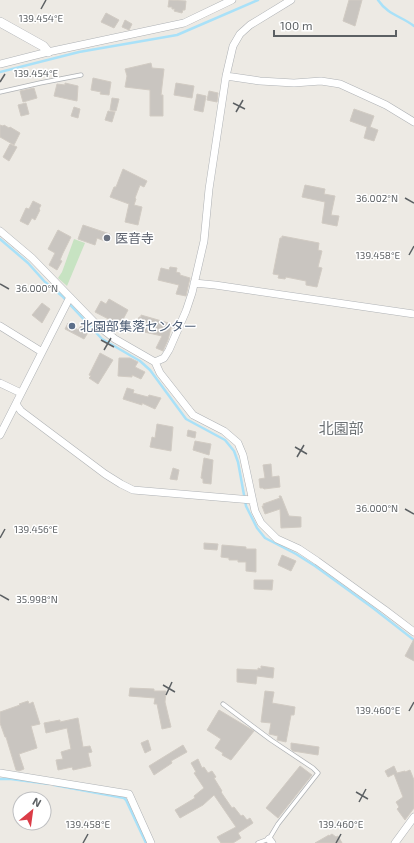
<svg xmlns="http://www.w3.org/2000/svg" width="414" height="843" font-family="'Exo 2','Noto Sans JP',sans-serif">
  <rect width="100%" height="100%" fill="#edeae4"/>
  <path fill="#c7e3c2" d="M74 239 85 243 67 286 58 278 62 272Z"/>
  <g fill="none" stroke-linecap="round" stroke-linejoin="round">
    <path stroke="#a9e1f8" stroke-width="2.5" d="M378 0C388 15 401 16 414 26
      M0 72 79 52 177 35 258 0
      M0 239 28 263 45 282 62 296 102 339 140 361 150 370 186 419 225 440 234 451 238 462 246 506 257 528 265 538 296 554 315 566 373 608 414 640
      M0 779H11L49 784
      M54 785 124 798 126 800 146 843"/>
  </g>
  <path fill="#c9c5c0" stroke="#d1cbc3" d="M169 0 186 1 185 10H183L182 13 174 11 175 9H172V7H168Z
    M349 0H362L355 26 343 21Z
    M106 13 119 20 114 28 101 22Z
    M125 20 132 24 129 30 122 27Z
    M151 63 152 68 164 69 161 95H163V116H150V90L125 87 127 76 125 69Z
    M93 78 111 82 109 95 100 94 101 92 91 90Z
    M65 83 78 86 77 101 54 96 57 84 65 85Z
    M176 83 194 86 192 98 174 95Z
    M34 88 37 98 23 102 20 91Z
    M209 91 218 93 217 102 207 100Z
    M197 94 206 96 203 112 194 110Z
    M112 98 119 99 116 111 110 110Z
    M26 103 29 114 21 116 18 105Z
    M74 107 80 109 78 118 71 116Z
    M354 109 374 116 370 127 378 130 374 141 364 138 367 127 350 121Z
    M108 111 115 112 112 122 105 120Z
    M0 125 3 126 4 125 9 128 10 127 20 133 14 145 0 137Z
    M10 144 17 147 9 161 3 157Z
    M123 169 147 181 144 187 140 185 135 198 136 199 134 205 142 207 138 225 125 222 129 204 110 197 114 187H116Z
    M305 185 325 189 324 194 335 196 331 215 339 216 337 226 322 223 325 202 302 197Z
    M33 201 41 205 39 209 40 210 35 220 32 218 28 225 20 221 26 208 29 209Z
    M83 225 110 234 107 242 97 238 95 245 78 239Z
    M58 230 71 237 63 253 60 260 62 261 57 270 49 265 55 253 48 249Z
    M282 236 319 243 318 250 322 251 318 267 322 268 317 287 306 285V281L286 277 285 279 278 278 279 275 273 274 280 238H282Z
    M170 267 177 268 176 272 180 273V275L190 278 186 296 176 294 179 285 158 280 161 268 169 270Z
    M109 299 128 310 120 325 95 312 101 301 106 304Z
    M42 303 50 309 42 323 32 315Z
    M141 315 172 324 168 340 163 351 156 348 162 336 144 332 145 330 137 328 139 317H141Z
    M68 323 78 330 81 326 89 331 84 339 65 329Z
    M100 353 113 360 98 384 89 378 91 376 89 375Z
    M119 358H130L138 362 135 367 145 372 141 379 132 375V377L118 376Z
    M127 388 134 390 133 393 148 397 149 395 161 398 155 409 142 403V405L123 399Z
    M157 424 173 427 171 451 150 447 152 437 155 438Z
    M188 430 196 432 195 438 187 436Z
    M195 441 211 444 209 455 193 450Z
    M204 458 213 460 211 484 203 483V479L201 478Z
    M271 464 272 477 279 476 280 487 264 489 263 488H260L259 479 265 478 263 465Z
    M173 468 179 470 177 480 170 479Z
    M279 496H281L289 516 301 517V527L281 528 280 509 265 514 262 506H264L263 504 280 498Z
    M204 543 218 544 217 550 204 549Z
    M222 545 246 547V549H256V572L246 571V562H238V560H229V558L221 557Z
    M282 555 296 561 291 571 278 565Z
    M254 580H273L272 590 254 589Z
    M414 639V661L405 656Z
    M261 666 274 668 273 678 257 676 256 684 237 682V669L258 670V668L261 669Z
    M130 688 154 689V691H166L165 702 171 727 162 729 157 704H154L155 698 129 696Z
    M265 691 274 692 272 703 295 707 294 715H291L286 742 277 740 278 736 269 734 271 723 261 722Z
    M28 701 29 704 33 702 40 724 31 726 37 748 19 754 24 769 19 771 16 770 6 737H5L0 723V712L20 705 19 704Z
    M219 710 254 731 231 760 222 755 223 753 215 748 221 739 207 730Z
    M78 718 83 747 90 746 92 752 88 753 91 766 73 770 72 767 58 770 56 760 63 759 61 752 71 749 67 728 46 733 44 723 60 720V722Z
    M148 740 151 750 145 753 141 743Z
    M291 743 319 747 318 755 293 751 291 749Z
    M183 745 187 752 171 761 172 763 154 775 149 766Z
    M198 759 202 768 204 767 208 773 212 771 216 777 214 778 222 791 221 792 232 808 234 807 241 816 243 815 247 820 250 818 253 823 238 833 241 838 233 843H221L217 837 236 827 214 795 203 805 180 818 175 810 195 798 194 796 204 788 194 773 196 772 191 763Z
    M300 766 312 775 278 818 266 808Z
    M394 766 397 773 405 771V772L410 770 414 780V808L405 820 397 809 399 807 396 802 403 797 394 774 388 777 385 771Z
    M332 834 336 837 338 836 342 843H315L329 835V836Z"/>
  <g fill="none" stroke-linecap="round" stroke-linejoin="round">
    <g stroke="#afb2b5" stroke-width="5">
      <path id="service" d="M0 92 40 83 81 75
        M223 704 271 740 313 768 318 773 278 824 269 839 258 843"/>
    </g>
    <g stroke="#afb2b5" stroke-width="8">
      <path id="minor" d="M0 64 48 52 184 23 232 0
        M226 76 260 81 294 83 321 81 340 84 386 105 414 122
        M0 231 32 258 96 324 115 339 155 362 160 373 193 415 224 431 238 443 243 455 255 511 261 523 277 539 299 549 317 561 385 610 414 632
        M194 283 215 285 414 314
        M0 326 42 352
        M155 362 164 358 169 350 186 311 192 293 204 241 209 189 226 76 233 46 240 34 250 25 291 0
        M0 383 21 393
        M16 404 21 411 105 474 121 484 133 490 252 500
        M0 435 70 297
        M0 773 129 794 151 843
        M269 839 272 843
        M395 843 414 817"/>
    </g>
    <g stroke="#afb2b5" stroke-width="10">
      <path id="tertiary" d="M0 22 43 46 48 52"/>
    </g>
    <use href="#service" stroke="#fff" stroke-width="3.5"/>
    <use href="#minor" stroke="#fff" stroke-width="7"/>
    <use href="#tertiary" stroke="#fff" stroke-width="9"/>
  </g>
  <path fill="none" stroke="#5c6063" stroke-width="1.5" d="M41 9 46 0M0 82 5 74M233 103 245 109M236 112 243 100M405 198 414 203M409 255 414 246M0 284 9 289M101 340 114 347M104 350 111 338M295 447 307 454M297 457 304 445M405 509 414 514M0 538 5 529M0 595 9 600M163 685 175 692M166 695 172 682M409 711 414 702M356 792 368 799M359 802 366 789M83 843 88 834M336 843 341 834"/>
  <circle fill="#6b7280" stroke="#fff" stroke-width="1.5" cx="107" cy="238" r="4"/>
  <circle fill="#5c6f8a" stroke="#fff" stroke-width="1.5" cx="72" cy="326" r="4"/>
  <g text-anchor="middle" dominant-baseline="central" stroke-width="3" stroke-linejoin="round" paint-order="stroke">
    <g font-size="13" fill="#5b616d" stroke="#fff" text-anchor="start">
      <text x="115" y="238">医音寺</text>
    </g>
    <g font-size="13" fill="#4e5e75" stroke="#fff" text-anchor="start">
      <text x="80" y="326">北園部集落センター</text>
    </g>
    <g font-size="15" fill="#6d7275" stroke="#fff">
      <text x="341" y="428">北園部</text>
    </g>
  </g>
  <g font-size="10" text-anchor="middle" fill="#5c6063" stroke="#fff" stroke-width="3" stroke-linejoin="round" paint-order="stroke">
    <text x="41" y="22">139.454°E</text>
    <text x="36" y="77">139.454°E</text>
    <text x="377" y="202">36.002°N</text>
    <text x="378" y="259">139.458°E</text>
    <text x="37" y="292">36.000°N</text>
    <text x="377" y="512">36.000°N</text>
    <text x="36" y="533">139.456°E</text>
    <text x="37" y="603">35.998°N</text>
    <text x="378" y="714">139.460°E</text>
    <text x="88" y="828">139.458°E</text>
    <text x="341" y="828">139.460°E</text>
  </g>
  <g transform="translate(32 811) rotate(29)"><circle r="19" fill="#ffffff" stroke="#bebfc1"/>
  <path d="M0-3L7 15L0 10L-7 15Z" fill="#db3c47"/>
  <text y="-6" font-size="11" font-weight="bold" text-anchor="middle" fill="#5c6063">N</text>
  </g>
  <path d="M274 30v6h122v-6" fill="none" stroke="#5c6063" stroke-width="2"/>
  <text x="280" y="30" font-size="12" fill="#5c6063" stroke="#ffffff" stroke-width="3" paint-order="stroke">100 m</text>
</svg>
